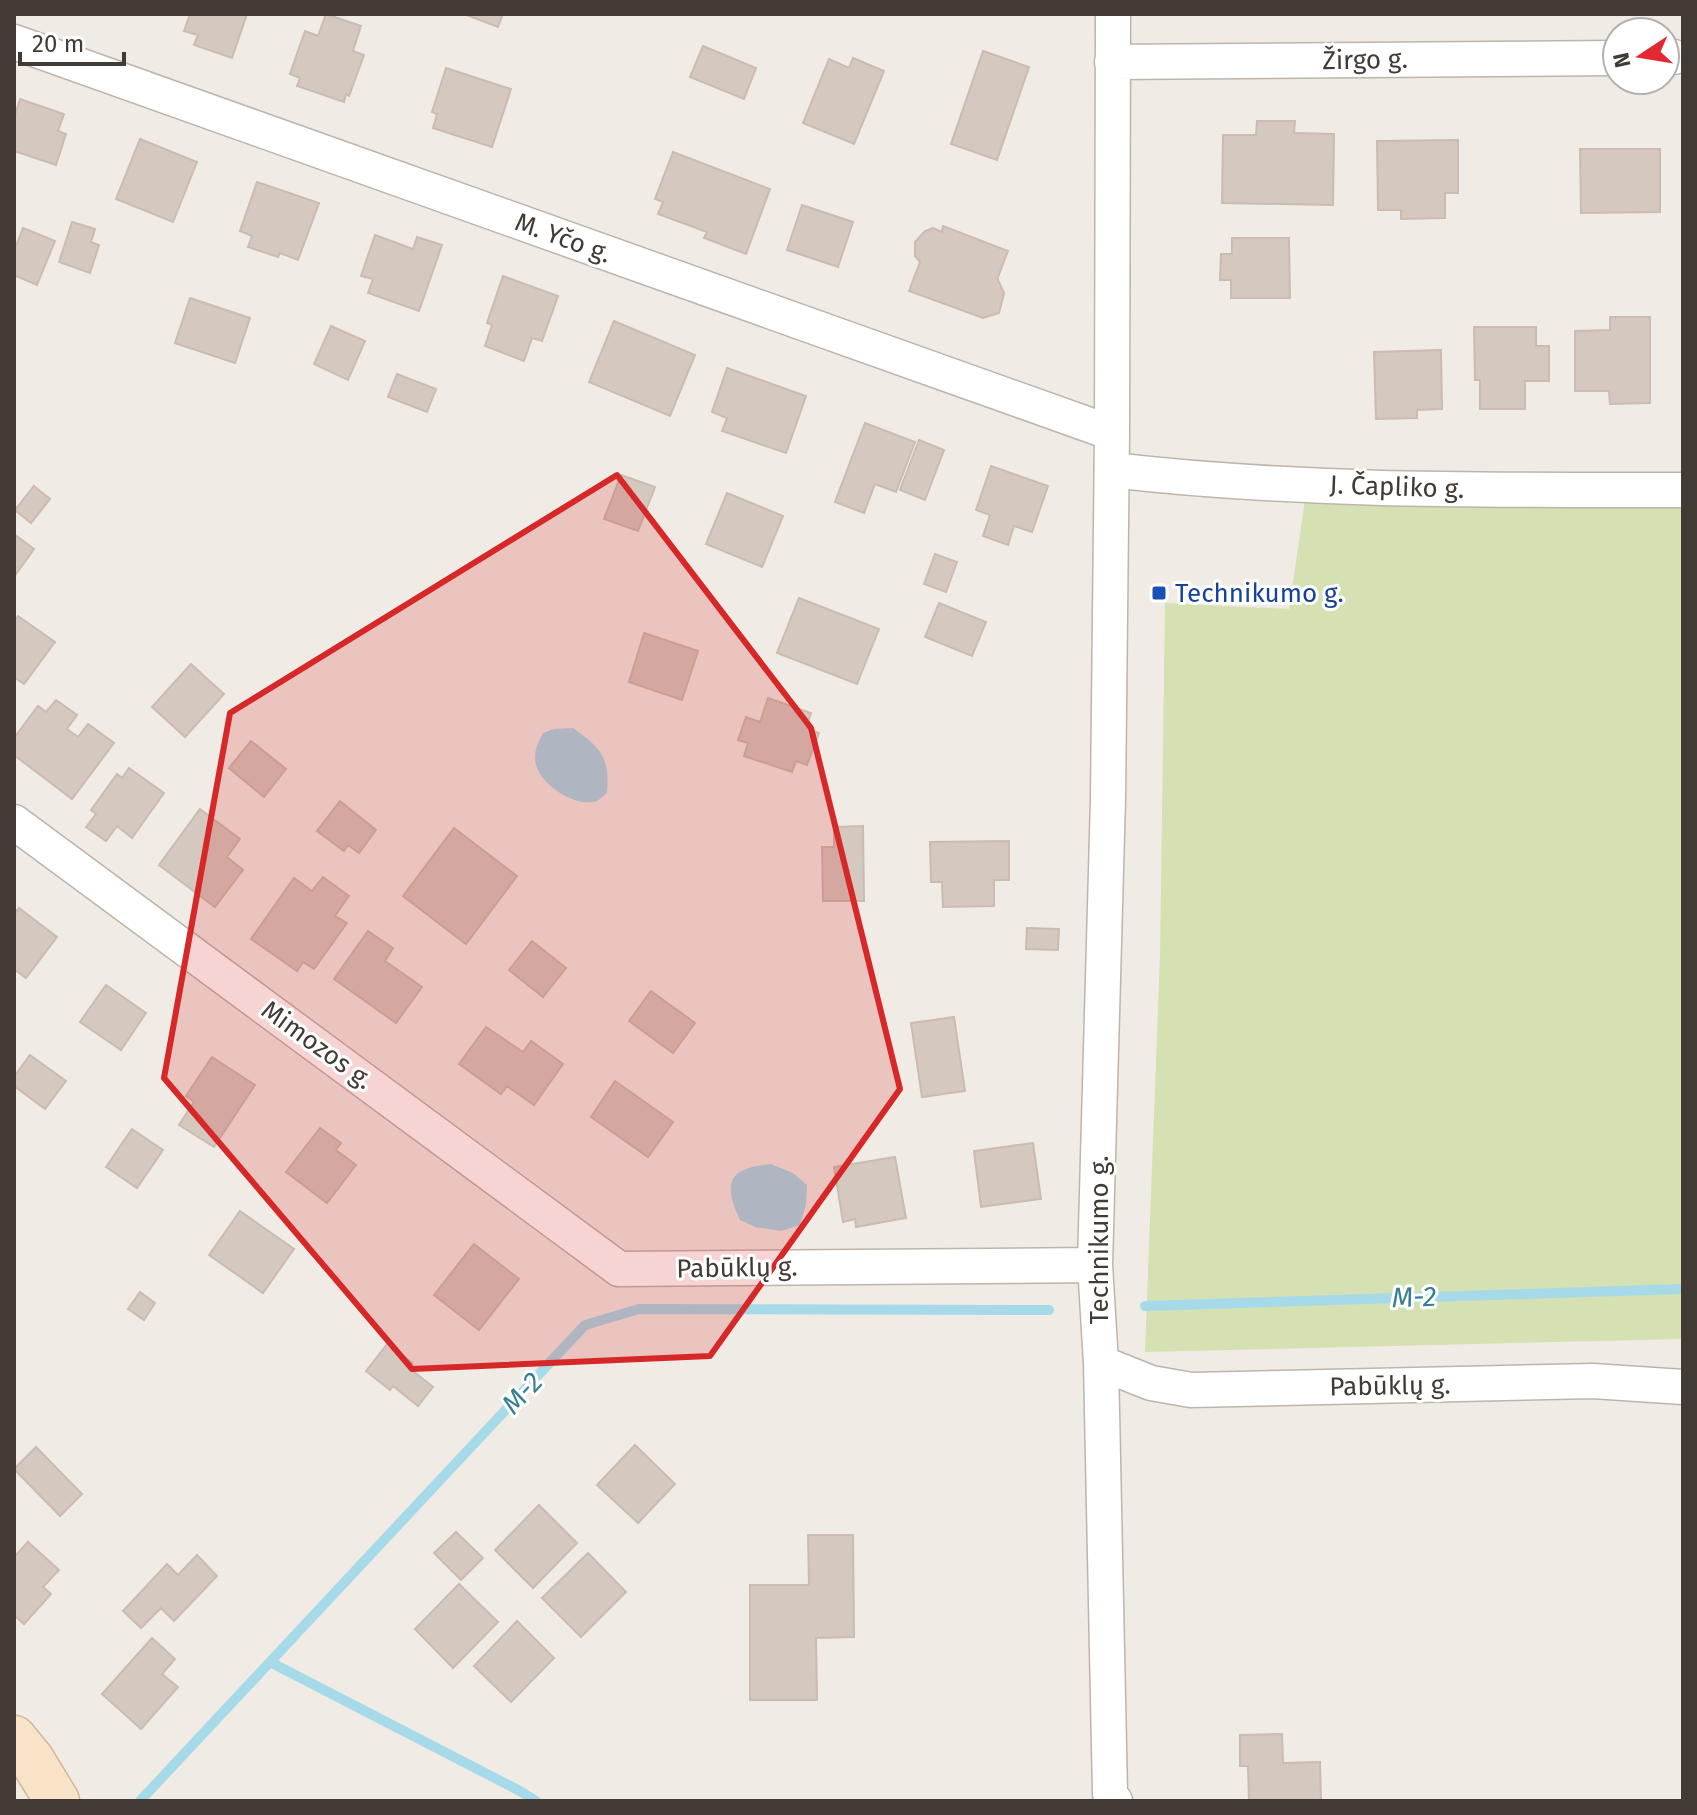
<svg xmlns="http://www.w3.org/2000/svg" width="1697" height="1815" font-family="'Fira Sans',sans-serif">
  <rect width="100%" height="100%" fill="#f1ebe5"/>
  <path fill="#d5e1b2" d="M1305 500 1683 504V1339L1145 1352 1160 956 1165 603 1289 609Z"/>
  <path fill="#a7dae8" d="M573 728C601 748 610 757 607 793 606 794 599 800 597 801 574 809 534 781 535 757 535 748 539 741 543 733L554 729Z
    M771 1164 793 1173 807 1185 806 1205 800 1225 781 1231 755 1227 740 1220C722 1182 729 1168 771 1164Z"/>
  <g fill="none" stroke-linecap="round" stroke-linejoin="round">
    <path stroke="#a7dae8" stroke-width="10" d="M1145 1306 1683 1289
      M270 1662 518 1790 536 1801
      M140 1801 585 1325 639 1309 1049 1310"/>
  </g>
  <path fill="#d4c8bf" stroke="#cbbbb0" stroke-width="2" d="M190 14H247L232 58 194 45 198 35 184 31Z
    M326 14 361 26 353 51 364 55 349 96 346 94 344 102 297 86 300 78 290 74 305 31 318 36Z
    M464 14H503L498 27Z
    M703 46 756 68 744 99 690 77Z
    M983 51 1029 67 997 160 951 144Z
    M853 58 884 71 854 144 803 123 829 59 849 68Z
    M446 68 511 89 492 147 433 128 437 114 432 112Z
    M20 99 64 114 58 131 66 134 56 165 14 151V118Z
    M1257 121H1295L1294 133 1334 134 1333 205 1222 203 1223 135H1256Z
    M140 139 197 162 173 222 116 199Z
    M1458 140V193H1445V218L1401 219V210H1378L1377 141Z
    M1580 149H1660V212L1581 213Z
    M673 152 770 189 746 254 704 238 707 232 658 214 663 202 655 199Z
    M257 182 319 203 298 260 280 253 278 257 248 247 252 236 240 231Z
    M802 205 853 222 838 267 787 250Z
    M72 222 95 229 91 242 99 245 90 273 59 262Z
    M943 226 1008 251 998 277V280L1004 293 999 313 983 318 909 291 920 262 915 256V242L925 231 933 228 942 232Z
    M23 228 55 241 37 285 14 275V251Z
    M375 235 413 249 417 237 442 245 419 311 368 293 373 279 361 276Z
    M1232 238H1289L1290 298H1231V280H1220L1221 254H1232Z
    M503 276 558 296 542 341 532 338 524 361 485 346 492 325 487 323Z
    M190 298 250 318 235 363 175 343Z
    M1610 317H1650V403L1610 404 1609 391H1575V331L1610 330Z
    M614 321 695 355 670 416 589 382Z
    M331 326 365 341 348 380 314 364Z
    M1474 327H1536V346H1549V381H1525V409H1480V380H1475Z
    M1441 350 1442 409 1417 410V418L1376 419 1374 352Z
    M727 368 806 396 786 453 722 431 727 418 712 412Z
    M397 374 436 389 427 412 388 397Z
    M865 423 915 442 896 492 875 484 864 513 835 502Z
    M919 440 944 450 925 500 900 490Z
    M991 466 1048 486 1032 532 1014 526 1008 545 983 536 990 515 976 510Z
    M621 475 655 487 638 531 604 519Z
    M34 486 50 499 31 523 15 510Z
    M727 493 783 516 762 567 706 544Z
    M14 534 34 549 14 577Z
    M935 554 957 562 946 592 924 584Z
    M799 598 879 629 857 684 777 653Z
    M939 603 986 622 972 656 925 637Z
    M18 616 55 642 24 684 14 677V621Z
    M644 633 698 651 682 700 629 682Z
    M191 664 224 694 185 737 152 707Z
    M768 698 811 713 806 728 819 733 807 765 796 761 792 772 744 756 748 743 738 740 746 717 760 722Z
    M56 700 77 715 67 729 78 737 88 724 114 743 72 799 14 755V738L38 706 46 712Z
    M251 741 286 769 264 797 229 768Z
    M129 768 164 793 132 838 117 826 106 841 86 827 96 814 91 810 117 774 122 778Z
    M340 801 376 830 359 853 348 845 344 851 317 831Z
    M200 809 240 839 227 857 243 870 215 907 159 865Z
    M863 826 864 901H823L822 847H834V827Z
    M454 828 517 876 466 944 403 896Z
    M1009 841V880H994V906L943 907 942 882H931L930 842Z
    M323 877 349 896 335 916 347 923 314 969 303 962 297 971 251 939 294 878 312 891Z
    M19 908 57 937 26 978 14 969V914Z
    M1027 928 1059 929 1058 950 1026 949Z
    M368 931 393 948 385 961 422 987 396 1023 334 979Z
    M532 941 566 968 543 997 509 970Z
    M106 985 146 1013 121 1050 80 1022Z
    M651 991 695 1023 673 1053 629 1021Z
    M954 1017 965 1091 922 1097 911 1023Z
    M486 1027 523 1052 531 1041 563 1064 534 1105 507 1086 501 1094 459 1064Z
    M30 1055 66 1081 45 1109 14 1086V1077Z
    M212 1057 255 1085 214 1147 179 1125 194 1102 186 1096Z
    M615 1081 673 1122 648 1157 591 1117Z
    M320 1128 341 1143 336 1150 356 1165 327 1203 286 1172Z
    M132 1129 163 1150 137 1188 106 1167Z
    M1033 1143 1041 1199 981 1207 974 1151Z
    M895 1157 906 1218 856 1227 855 1219 843 1222 834 1167Z
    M240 1211 294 1249 263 1293 209 1255Z
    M474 1244 519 1279 479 1330 434 1295Z
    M140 1292 155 1303 144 1320 128 1309Z
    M388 1343 412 1363 408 1367 433 1387 418 1406 393 1386 390 1390 366 1371Z
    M635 1445 675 1484 638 1523 597 1485Z
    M36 1447 82 1494 60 1516 14 1469Z
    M539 1505 577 1543 533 1588 495 1550Z
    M456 1532 483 1558 461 1580 434 1553Z
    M808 1535H853L854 1637 816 1638 817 1700H750V1585H809Z
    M28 1542 59 1570 43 1587 51 1594 24 1624 14 1615V1557Z
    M588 1553 626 1592 581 1637 542 1598Z
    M197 1555 217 1576 174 1621 161 1608 141 1628 123 1611 167 1564 178 1575Z
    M459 1584 498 1622 453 1668 415 1629Z
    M517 1621 554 1658 511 1702 474 1666Z
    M152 1638 175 1659 162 1674 178 1687 141 1729 102 1694Z
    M1282 1734 1283 1763 1320 1762 1321 1801H1249L1248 1766H1240V1735Z"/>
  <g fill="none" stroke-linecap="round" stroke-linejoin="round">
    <g stroke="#beb4ac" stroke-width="37">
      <path id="street" d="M1113 14 1112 433 1108 799 1095 1265 1101 1363 1110 1794 1115 1801
        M14 42 1112 433
        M1665 57H1674
        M1112 62 1617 58
        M1112 470C1301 492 1493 490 1683 490
        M14 822 619 1269 1095 1265
        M1101 1363 1151 1383 1191 1390 1593 1381 1683 1387"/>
    </g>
    <g stroke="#cfb79b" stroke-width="47">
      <path id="secondary" d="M14 1738 32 1760 57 1801"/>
    </g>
    <use href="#street" stroke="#fff" stroke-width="34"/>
    <use href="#secondary" stroke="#f9e3c7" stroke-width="44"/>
  </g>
  <path fill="#d62828" fill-opacity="0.2" stroke="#d62828" stroke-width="6" stroke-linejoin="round" d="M617 475 811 728 900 1089 710 1356 412 1369 164 1078 230 713Z"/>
  <rect fill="#1a4fb4" stroke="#fff" stroke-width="3" x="1151" y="585" width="16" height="16" rx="4"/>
  <g text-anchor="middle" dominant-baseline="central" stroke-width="6" stroke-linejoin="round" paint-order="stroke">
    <g font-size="26" fill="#423b35" stroke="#fff">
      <text transform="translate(1365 60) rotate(-1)">Žirgo g.</text>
      <text transform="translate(563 238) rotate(20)">M. Yčo g.</text>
      <text transform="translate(1397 487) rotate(2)">J. Čapliko g.</text>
      <text transform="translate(317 1045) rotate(36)">Mimozos g.</text>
      <text transform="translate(1099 1240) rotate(-90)">Technikumo g.</text>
      <text transform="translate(737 1268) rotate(-1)">Pabūklų g.</text>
      <text transform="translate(1390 1386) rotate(-1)">Pabūklų g.</text>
    </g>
    <g font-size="26" fill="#164399" stroke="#fff" text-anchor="start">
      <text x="1175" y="593">Technikumo g.</text>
    </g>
    <g font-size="28" font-style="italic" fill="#367f94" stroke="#fff">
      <text transform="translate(1414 1297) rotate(-2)">M-2</text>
      <text transform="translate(522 1393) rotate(-47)">M-2</text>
    </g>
  </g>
  <rect width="1697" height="1815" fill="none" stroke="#423b35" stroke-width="32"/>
  <g transform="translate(1641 56) rotate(258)"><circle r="38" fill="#ffffff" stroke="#b3b1ae" stroke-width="2"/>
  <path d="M0-6L14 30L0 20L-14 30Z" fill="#e42831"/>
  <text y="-12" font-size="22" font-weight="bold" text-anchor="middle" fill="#423b35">N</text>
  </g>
  <path d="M20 52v12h104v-12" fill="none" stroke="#423b35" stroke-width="4"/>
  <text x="32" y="52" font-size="24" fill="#423b35" stroke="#ffffff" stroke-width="6" paint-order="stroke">20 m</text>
</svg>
